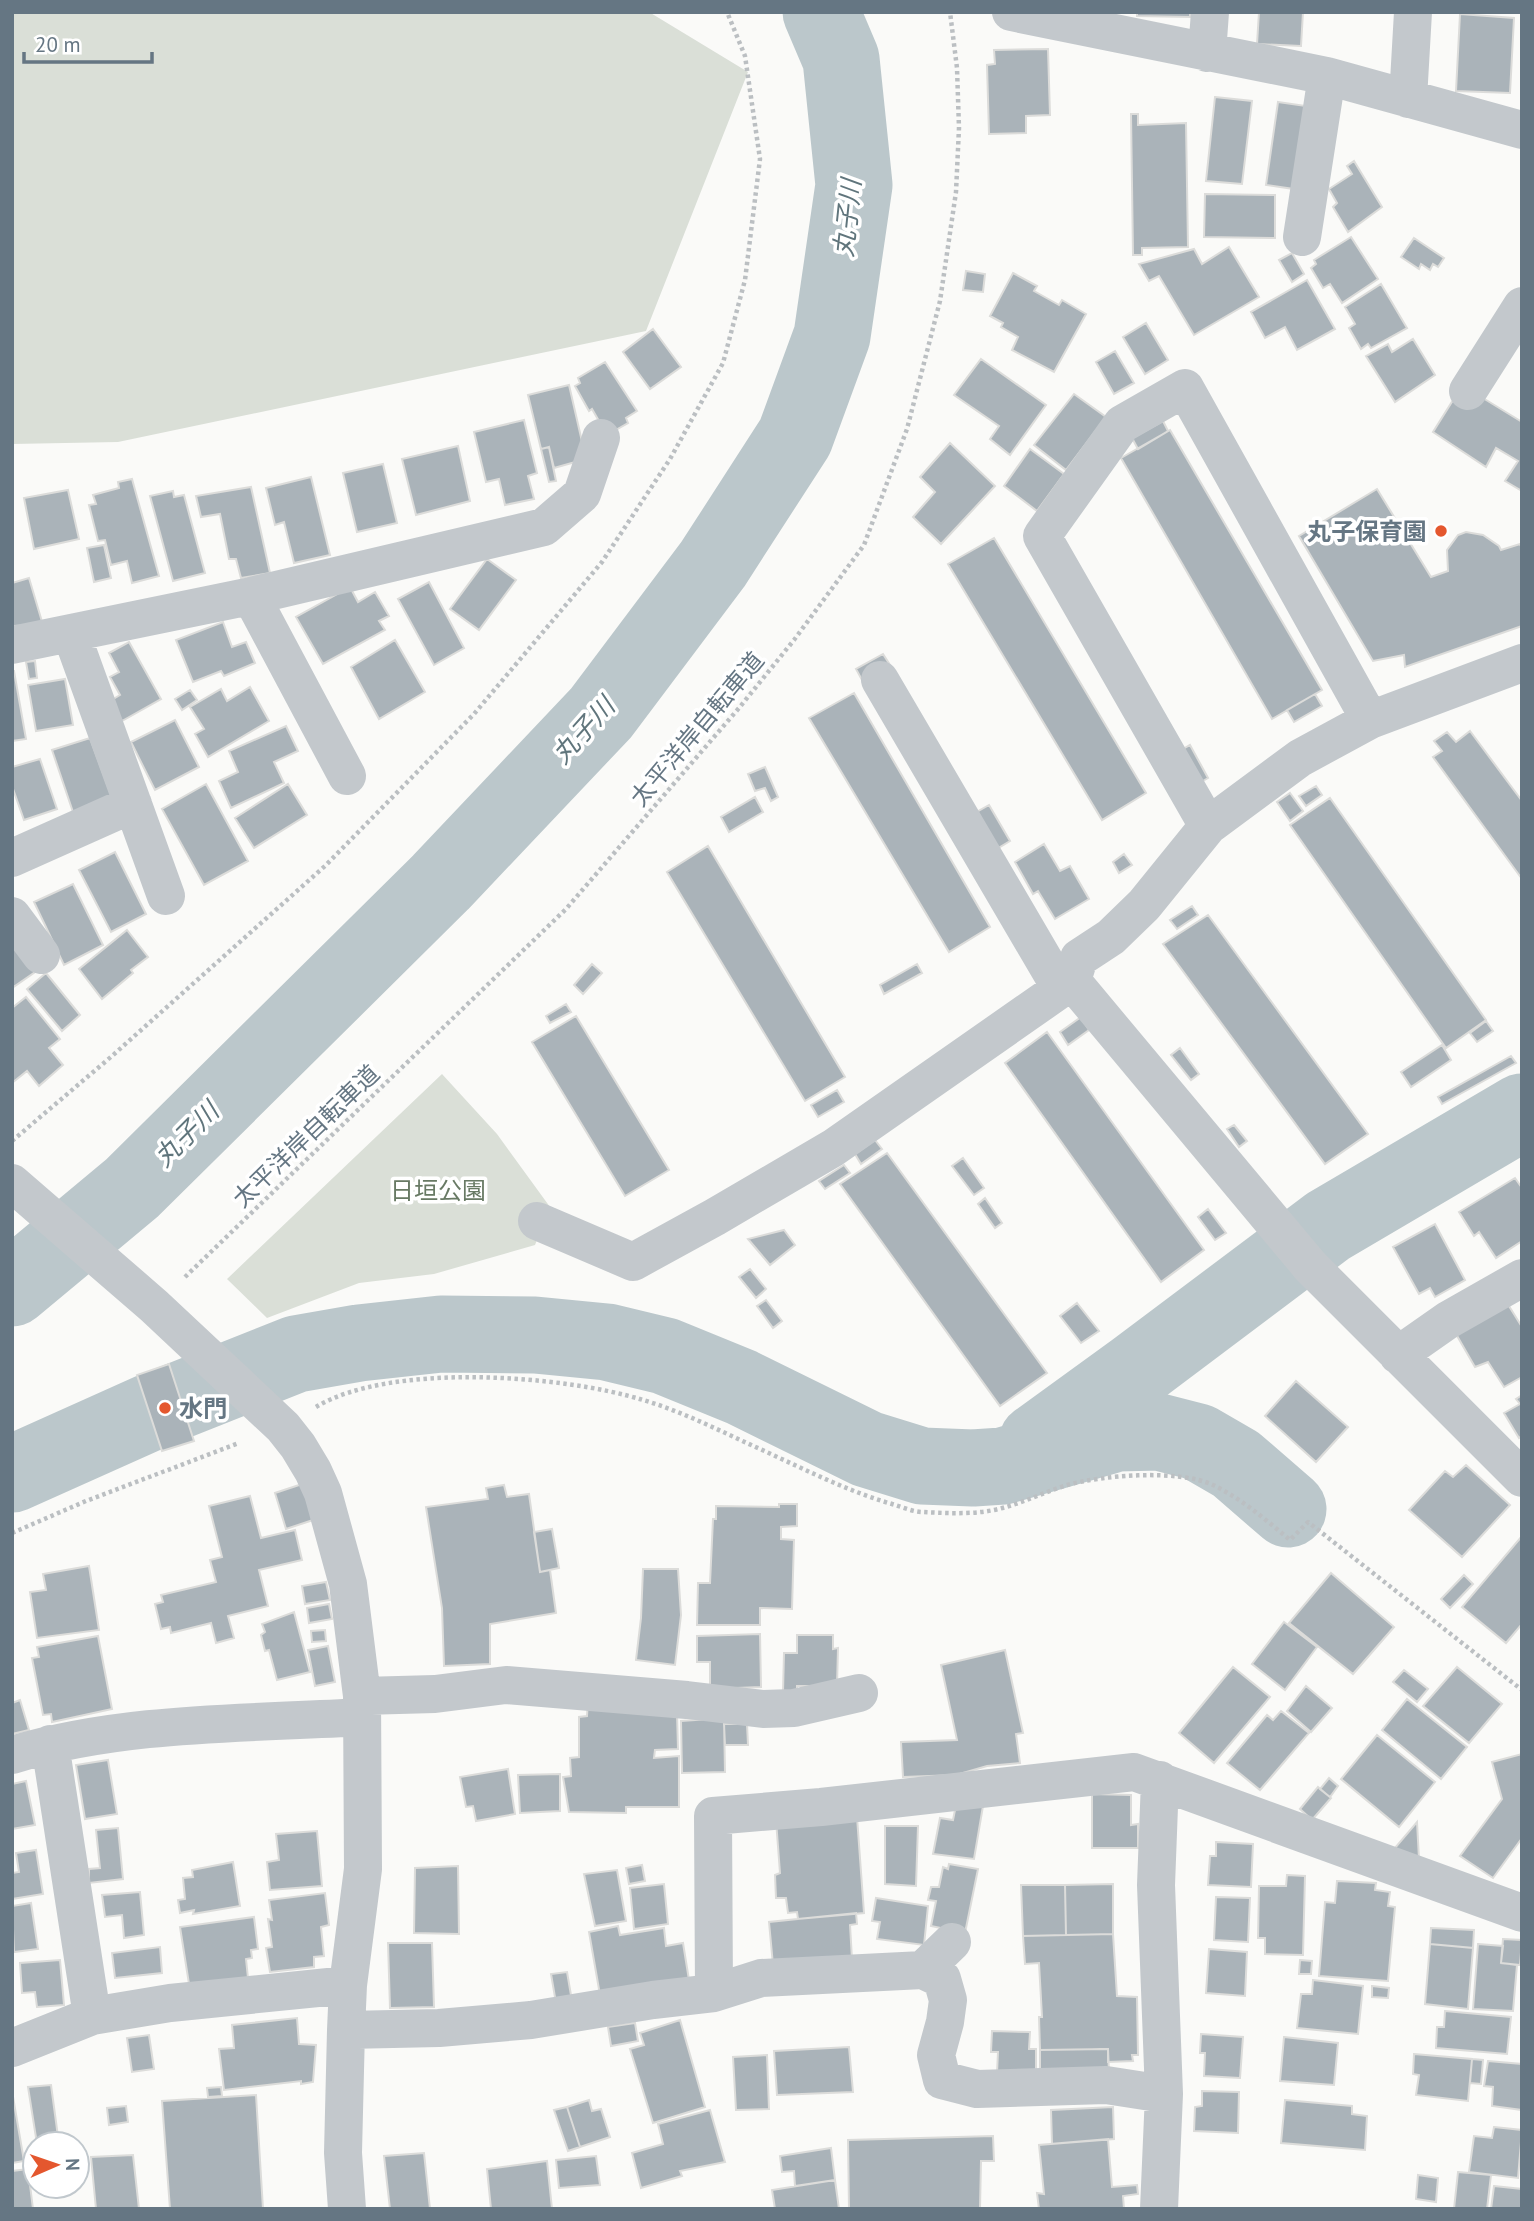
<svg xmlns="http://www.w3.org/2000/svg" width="1534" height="2221" font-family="'PT Sans','Noto Sans JP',sans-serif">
  <rect width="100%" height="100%" fill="#fafaf8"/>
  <path fill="#dadfd7" d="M12 12H649L748 72 646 331 118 442 12 444Z
    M442 1074 497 1134 550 1207 535 1245 434 1274 359 1283 267 1318 227 1279Z"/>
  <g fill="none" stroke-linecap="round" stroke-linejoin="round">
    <path stroke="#bbc7cb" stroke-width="77" d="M12 1288 132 1188 441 882 601 713 713 564 795 437 832 336 854 185 841 59 821 12
      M1037 1442 1135 1371 1328 1226 1522 1112
      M12 1474 155 1410 296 1354 359 1343 441 1334 535 1335 607 1342 665 1356 741 1387 867 1449 922 1466 973 1468 1003 1466 1117 1433 1159 1432 1198 1442 1236 1464 1288 1509"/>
  </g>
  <path fill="#aab3b9" stroke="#dcdcda" stroke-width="2" d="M1137 12H1190V17L1137 16Z
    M1259 12H1303L1301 46 1257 44Z
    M1460 14 1514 18 1510 93 1456 91Z
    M1048 49 1050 115 1026 116V133L989 134 987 65 995 64 994 50Z
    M1215 97 1252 101 1242 184 1206 181Z
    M1278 102 1306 106 1294 189 1266 185Z
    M1131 114H1138V125L1186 123 1188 247 1142 248V255H1133Z
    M1354 161 1382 207 1348 232 1333 207 1337 203 1329 189 1352 174 1347 166Z
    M1205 194 1275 195V238L1204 237Z
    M1351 237 1378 279 1342 303 1330 284 1323 288 1311 268 1316 264 1314 260Z
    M1414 238 1444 258 1438 267 1433 264 1430 270 1421 264 1419 269 1401 257Z
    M1229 247 1259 297 1194 335 1159 276 1149 281 1139 264 1194 249 1202 264Z
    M1292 253 1304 274 1292 282 1279 260Z
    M966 271 985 274 983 292 963 290Z
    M1013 273 1037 286 1034 291 1059 305 1062 300 1086 314 1054 372 1012 350 1018 337 1001 327 1003 323 990 316Z
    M1307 280 1335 329 1297 350 1285 327 1265 338 1251 312Z
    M1381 284 1407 328 1371 348 1368 344 1361 349 1349 328 1355 324 1345 307Z
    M1146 323 1168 360 1145 374 1123 337Z
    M653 329 681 367 650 389 623 352Z
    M1413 339 1435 375 1395 402 1366 356 1388 344 1392 352Z
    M1115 351 1134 383 1114 394 1096 362Z
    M981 359 1046 405 1010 455 990 439 999 426 954 395Z
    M605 362 637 411 626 418 628 423 607 435 592 409 589 411 575 386 580 383 578 378Z
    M569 385 586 459 554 468 549 447 541 449 528 395Z
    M1074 394 1106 417 1066 470 1034 445Z
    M1478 395 1522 422V491L1505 481 1518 461 1496 448 1486 467 1433 432 1455 397Z
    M524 420 537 473 528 476 534 499 505 505 499 479 486 482 474 432Z
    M1163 421 1168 431 1138 449 1132 438Z
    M1170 430 1322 690 1272 719 1121 458Z
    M950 443 995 486 941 544 913 517 935 492 920 477Z
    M458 446 470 501 416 515 402 459Z
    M549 447 556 481 549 482 541 449Z
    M1030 449 1064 474 1037 511 1004 486Z
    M383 464 397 523 357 532 343 473Z
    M311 477 330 555 294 563 284 522 275 525 266 488Z
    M132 479 159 576 132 583 127 561 111 565 105 540 98 541 89 505 96 504 93 495 119 488 118 482Z
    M251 487 270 573 241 578 236 559H229L220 514 201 517 196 496Z
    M1377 489 1431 577 1448 571 1447 550 1458 535 1466 532 1483 535 1499 546 1501 550 1520 544 1522 549V626L1405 667 1404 655 1373 661 1299 536Z
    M68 490 79 539 34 549 24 498Z
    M173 491 174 497 184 495 205 573 173 581 150 496Z
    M994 538 1146 793 1102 820 948 564Z
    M104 545 111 578 94 582 87 548Z
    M487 559 516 580 479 630 450 609Z
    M29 578 43 625 12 626V583Z
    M429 582 464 648 434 665 398 599Z
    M350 587 358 602 375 592 389 616 379 621 385 630 323 664 296 617Z
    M223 622 232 647 246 642 255 663 224 676 221 671 193 682 176 640Z
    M395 640 425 692 379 719 351 667Z
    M129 642 161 699 122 721 110 701 120 695 110 677 119 672 109 653Z
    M883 654 890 665 862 680 856 669Z
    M35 661 37 678 29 679 26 662Z
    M12 671H14L26 739 12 741Z
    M65 679 73 725 36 731 28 685Z
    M250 687 269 721 208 757 195 734 204 729 190 707 221 689 227 701Z
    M190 690 197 700 182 710 175 699Z
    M854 693 990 927 949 952 809 718Z
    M1315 694 1322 706 1294 722 1287 710Z
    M175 720 199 767 155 790 131 742Z
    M286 726 298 751 274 762 284 783 231 808 219 781 238 772 229 751Z
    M1470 731 1522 801V879L1433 757 1442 751 1434 741 1447 732 1456 742Z
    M90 738 113 800 74 815 52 750Z
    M1190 745 1208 778 1198 784 1178 752Z
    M40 759 57 809 24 820 12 786V767Z
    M765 767 778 797 771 801 765 788 755 791 748 774Z
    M206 784 248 861 204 885 162 809Z
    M288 784 307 815 254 848 235 818Z
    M1316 786 1322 795 1306 806 1299 796Z
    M1290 793 1303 811 1290 821 1277 802Z
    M755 797 763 812 729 832 721 817Z
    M1330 798 1486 1020 1446 1048 1290 825Z
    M989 805 1010 841 995 850 975 813Z
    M1044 844 1060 871 1070 866 1089 899 1055 919 1038 891 1033 894 1015 862Z
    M708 846 845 1077 805 1101 667 872Z
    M115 852 146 914 111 932 79 870Z
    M1124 854 1132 865 1119 873 1113 862Z
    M73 884 103 945 64 965 34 902Z
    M1192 906 1198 915 1177 929 1170 920Z
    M1208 915 1368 1134 1325 1164 1163 944Z
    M127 930 148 957 131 970 133 973 102 999 79 969Z
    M12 934 38 970 12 988Z
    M592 964 602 973 583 994 574 985Z
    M917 964 922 973 884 994 880 985Z
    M46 973 80 1015 62 1031 27 989Z
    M26 997 60 1039 49 1048 63 1065 39 1086 27 1071 12 1083V1008Z
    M566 1004 571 1012 550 1023 546 1016Z
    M576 1016 669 1170 625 1196 532 1042Z
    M1081 1017 1089 1030 1068 1045 1060 1032Z
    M1486 1021 1493 1031 1477 1042 1470 1033Z
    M1047 1032 1204 1250 1161 1282 1005 1063Z
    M1442 1045 1451 1060 1411 1087 1401 1072Z
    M1180 1048 1199 1074 1191 1080 1171 1055Z
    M1511 1056 1516 1063 1442 1104 1438 1097Z
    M837 1090 844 1102 818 1117 811 1105Z
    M1234 1125 1247 1141 1239 1147 1227 1129Z
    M875 1140 882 1149 861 1164 855 1154Z
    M887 1153 1047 1373 1000 1406 840 1184Z
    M963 1158 984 1188 974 1195 952 1166Z
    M844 1165 850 1173 825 1189 819 1181Z
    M1515 1178 1522 1188V1241L1496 1258 1479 1232 1474 1236 1459 1212Z
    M985 1198 1002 1223 995 1228 978 1204Z
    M1208 1209 1226 1233 1215 1240 1198 1217Z
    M1435 1224 1465 1280 1435 1297 1430 1288 1419 1294 1393 1247Z
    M784 1230 795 1245 770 1265 748 1239Z
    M750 1269 766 1289 756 1298 739 1277Z
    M1504 1298 1522 1327V1377L1504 1387 1488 1362 1475 1367 1456 1334Z
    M766 1300 782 1321 773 1328 757 1306Z
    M1077 1303 1099 1331 1081 1343 1060 1316Z
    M169 1364 194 1441 162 1451 137 1375Z
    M1296 1381 1348 1427 1316 1462 1265 1416Z
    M1522 1395V1436L1519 1438 1504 1413 1520 1404 1516 1399Z
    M1466 1465 1510 1505 1462 1557 1409 1510 1445 1471 1453 1477Z
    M302 1484 313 1520 286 1529 275 1493Z
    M504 1485 507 1497 529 1494 540 1572 550 1570 556 1613 490 1624V1664L444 1666 442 1608 426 1507 488 1499 486 1488Z
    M250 1496 261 1538 295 1530 302 1560 259 1570 268 1606 228 1616 234 1638 216 1643 211 1623 171 1633 170 1627 161 1629 155 1604 163 1602 161 1595 216 1582 210 1560 222 1557 209 1506Z
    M779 1504H797V1526L781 1527V1539L794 1540 792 1609 760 1608V1625H697L698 1583H710L713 1519H716V1506L779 1507Z
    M552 1529 559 1568 540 1572 534 1532Z
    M1522 1536V1624L1506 1643 1462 1607Z
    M89 1566 99 1630 37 1638 30 1592 46 1590 43 1574Z
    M643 1569H678L681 1615 675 1665 636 1660 641 1618Z
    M1331 1573 1394 1627 1353 1674 1289 1623Z
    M1464 1575 1473 1584 1450 1608 1441 1599Z
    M326 1582 330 1600 305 1604 302 1586Z
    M329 1604 332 1619 309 1623 307 1608Z
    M294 1612 310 1672 277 1680 269 1650 265 1651 261 1635 265 1632 262 1624Z
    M1284 1622 1317 1647 1285 1690 1252 1664Z
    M325 1630 326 1641 312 1642 311 1631Z
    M760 1634 761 1687 710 1689V1662H697V1636Z
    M797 1635H833V1649L838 1648 837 1686H797V1693L783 1692 784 1653H797Z
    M98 1636 112 1709 52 1722 51 1714 43 1715 32 1658 39 1657 37 1647Z
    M328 1646 335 1682 315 1686 308 1650Z
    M1005 1650 1023 1733 1016 1734 1020 1763 987 1766 956 1775 903 1777 901 1742 957 1740 941 1665Z
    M1233 1667 1270 1697 1214 1763 1179 1733Z
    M1457 1667 1502 1704 1469 1743 1423 1706Z
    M1404 1670 1428 1689 1417 1702 1393 1682Z
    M1306 1686 1332 1708 1311 1732 1287 1711Z
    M1407 1699 1467 1747 1441 1779 1382 1730Z
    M20 1700 29 1730 12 1734V1703Z
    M588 1700 677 1713 678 1749 655 1750 654 1758 679 1756V1807H626V1813L569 1812 563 1777 571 1776 570 1758 579 1757V1717L587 1716Z
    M1281 1711 1309 1733 1260 1790 1227 1763 1267 1715 1273 1720Z
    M724 1718 725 1772 682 1773 681 1721Z
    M724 1724H747L748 1745H725Z
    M1377 1735 1435 1782 1399 1827 1341 1779Z
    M1522 1754V1838L1493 1878 1460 1856 1502 1799 1492 1762Z
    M108 1760 117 1814 85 1819 76 1765Z
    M508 1769 515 1814 476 1821 473 1806 466 1807 460 1777Z
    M560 1774V1811L520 1813 518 1775Z
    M1329 1778 1338 1786 1330 1797 1320 1789Z
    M26 1781 35 1825 12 1829V1784Z
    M1318 1787 1331 1798 1312 1820 1300 1809Z
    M1092 1794 1131 1795V1825L1138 1824V1848H1092Z
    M957 1800 983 1806 974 1859 933 1854 940 1818 953 1820Z
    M857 1817 864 1913 798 1919 797 1912 788 1913 786 1898H776L775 1875 780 1873 776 1820Z
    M1417 1822 1419 1859 1394 1849Z
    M885 1826H918L916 1886 885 1884Z
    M118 1828 123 1879 89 1883V1869L100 1868 96 1830Z
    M317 1831 322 1886 270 1890 267 1862 279 1860 276 1834Z
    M1216 1842 1253 1844 1251 1887 1208 1885 1210 1856H1216Z
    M36 1850 43 1894 12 1899V1873L19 1872 16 1853Z
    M233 1862 240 1906 193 1914 194 1910 180 1913 178 1900 185 1899 183 1878 193 1877 192 1870Z
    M949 1864 978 1869 965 1933 931 1926 936 1901 928 1900 931 1887H939L943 1867 948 1869Z
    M642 1865 645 1881 629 1884 626 1868Z
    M458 1866 459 1934 414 1933 415 1868Z
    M617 1870 626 1921 595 1926 584 1874Z
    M1287 1875 1305 1876 1303 1955 1265 1954V1938H1258L1259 1886H1286Z
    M1337 1881 1376 1883 1375 1890 1390 1892 1388 1906 1395 1907 1388 1981 1319 1976 1325 1902 1335 1903Z
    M664 1884 668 1924 634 1929 630 1888Z
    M1113 1884V1934L1066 1935 1065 1885Z
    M1021 1885H1065L1066 1935 1023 1936Z
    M140 1892 144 1935 124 1938 122 1915 105 1917 102 1895Z
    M325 1893 329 1925 321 1927 324 1956 314 1957V1967L270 1972 266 1948 272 1947 268 1919 272 1920 269 1900Z
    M1216 1897 1250 1898 1248 1942 1214 1940Z
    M876 1898 928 1906 924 1945 877 1939 880 1922 872 1921Z
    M31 1903 38 1949 14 1952 12 1906Z
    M856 1913 857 1924 850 1925 852 1959 773 1965 769 1922Z
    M254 1917 258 1949 251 1950 252 1958 246 1959 248 1978 189 1984 180 1927Z
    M618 1926 620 1935 664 1928 666 1946 683 1943 689 1980 600 1995 589 1932Z
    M1431 1928 1474 1930 1473 1948 1430 1944Z
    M1113 1934 1117 1996 1137 1997 1138 2055H1132L1133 2061 1108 2062V2049L1040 2050 1039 2017H1042L1039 1963 1025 1964 1023 1936Z
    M1503 1939 1522 1940 1520 1965 1501 1963Z
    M388 1943H432L434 2007 390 2008Z
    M1430 1944 1473 1948 1468 2009 1425 2004Z
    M1478 1944 1503 1946 1501 1963 1517 1965 1513 2011 1473 2009Z
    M160 1947 162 1973 115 1978 112 1953Z
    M1209 1949 1247 1952 1245 1996 1206 1993Z
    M60 1960 64 2005 37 2007 35 1992 22 1993 20 1963Z
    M1300 1960 1312 1961 1311 1974H1299Z
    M567 1972 572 2001 556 2003 551 1974Z
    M1313 1980 1363 1986 1358 2034 1297 2028 1301 1994H1312Z
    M1372 1986 1389 1988 1388 1998 1372 1997Z
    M1445 2011 1511 2017 1507 2054 1436 2048 1437 2027H1444Z
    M297 2018 299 2044 316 2045 313 2082 301 2084V2081L224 2090 219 2049 234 2048 232 2025Z
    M680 2020 705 2107 653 2123 630 2049 644 2045 640 2033Z
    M635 2023 638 2041 611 2046 608 2027Z
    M992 2031 1030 2032 1029 2049H1036V2074L997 2073 998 2052H991Z
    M1201 2034 1243 2037 1240 2078 1204 2076 1205 2053H1200Z
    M149 2035 154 2069 132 2072 127 2038Z
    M1284 2037 1338 2043 1334 2085 1280 2081Z
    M849 2047 853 2092 777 2095 774 2051Z
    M1108 2049 1109 2073 1040 2083V2050Z
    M1414 2054 1472 2059 1468 2101 1416 2095 1419 2075 1413 2074Z
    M767 2055 769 2109 736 2110 733 2057Z
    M1472 2059 1483 2060 1481 2084 1470 2083Z
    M1488 2061 1522 2064V2110L1492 2106 1493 2087 1484 2086Z
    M51 2085 59 2144H37L28 2087Z
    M221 2087 222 2096 208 2097 207 2088Z
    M12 2091 24 2161 12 2163Z
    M1202 2091 1239 2092 1238 2133 1194 2131 1195 2107 1202 2106Z
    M256 2095 263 2209H170L162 2101Z
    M589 2100 592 2111 601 2109 610 2137 580 2147 567 2107Z
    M1285 2100 1352 2106V2114L1367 2116 1365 2150 1281 2143Z
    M126 2106 128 2122 109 2125 107 2108Z
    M567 2107 580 2147 568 2151 554 2110Z
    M1113 2107 1114 2139 1052 2144 1051 2110Z
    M710 2110 725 2162 680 2171 682 2176 641 2188 632 2153 663 2144 658 2124Z
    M1494 2127 1522 2130 1518 2178 1469 2172 1474 2136 1492 2138Z
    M993 2136 994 2161H981L980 2209H849L848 2140Z
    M1108 2139 1112 2187 1137 2185 1138 2194 1123 2196 1124 2209H1039L1037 2193 1044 2194 1039 2145Z
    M831 2148 835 2180 795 2186 794 2171 782 2172 780 2156Z
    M424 2153 430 2209H390L384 2156Z
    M133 2155 139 2209H96L91 2157Z
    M596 2156 600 2185 559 2188 556 2160Z
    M547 2161 552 2209H491L487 2169Z
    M28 2169 33 2209H12V2171Z
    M1458 2172 1491 2175 1487 2209H1454Z
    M1418 2175 1438 2178 1436 2202 1416 2199Z
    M835 2180 839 2209H775L772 2190Z
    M1494 2186 1522 2189V2209H1491Z"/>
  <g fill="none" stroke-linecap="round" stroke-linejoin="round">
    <path stroke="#bbbfc2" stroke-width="4.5" stroke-dasharray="3.5 3.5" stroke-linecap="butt" d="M12 1141 112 1056 325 866 474 714 602 562 670 459 723 363 745 280 760 159 745 56 727 12
      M185 1277 566 909 739 708 794 640 864 545 907 429 940 301 956 192 959 128 957 68 950 12
      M316 1407C390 1362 563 1375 643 1400 684 1412 722 1432 760 1449 804 1469 847 1491 892 1504 902 1507 913 1512 923 1512 941 1513 963 1514 981 1512 1011 1509 1039 1494 1067 1485 1103 1475 1179 1469 1213 1485 1242 1499 1266 1520 1290 1540L1308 1522 1522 1690
      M12 1533 86 1501 239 1443"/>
    <path stroke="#c3c8cc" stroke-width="38" d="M1011 12 1327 76 1522 130
      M1207 53 1210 12
      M1408 99 1413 12
      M1302 237 1327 76
      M1468 391 1522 306
      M251 596 347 776
      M71 633 166 896
      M12 645 251 596 544 527 582 494 601 438
      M880 680 1061 989
      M1208 826 1042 536 1122 424 1185 388 1370 720
      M12 858 133 804
      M12 916 41 955
      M1072 981 1310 1266 1522 1478
      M12 1183 154 1306 283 1427 298 1446 313 1471 323 1493 348 1584 362 1696 363 1869 348 1985 346 2030 343 2153 347 2209
      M537 1221 633 1262 715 1217 833 1148 1072 981 1079 958 1111 937 1144 905 1208 826 1300 758 1370 720 1522 663
      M1398 1355 1448 1320 1522 1278
      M362 1696 435 1694 506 1685 687 1700 763 1709 794 1708 859 1693
      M50 1744 92 2016
      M12 1755C125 1721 246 1724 362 1717
      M923 1970 952 1942
      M714 1993 713 1816 821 1807 1134 1772 1522 1913
      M346 2030 439 2028 531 2020 653 2000 714 1993 761 1978 923 1970 942 1979 948 2000 945 2022 936 2055 942 2080 977 2089 1106 2085 1164 2094
      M12 2048 92 2016 170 2003 348 1985
      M1159 2209 1164 2094 1156 1885 1160 1780"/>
  </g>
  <g fill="#e4572e" stroke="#fff" stroke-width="2.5">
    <circle cx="1441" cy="531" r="7"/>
    <circle cx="165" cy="1408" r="7"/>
  </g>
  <g text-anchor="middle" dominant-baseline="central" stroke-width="7" stroke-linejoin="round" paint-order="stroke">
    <g font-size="24" font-weight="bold" fill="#657683" stroke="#fff" text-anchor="end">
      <text x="1427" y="531">丸子保育園</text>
      <text x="179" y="1408" text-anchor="start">水門</text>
    </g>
    <g font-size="24" fill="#657683" stroke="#fff">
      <text transform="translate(697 729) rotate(-50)">太平洋岸自転車道</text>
      <text transform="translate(306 1136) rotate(-44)">太平洋岸自転車道</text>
    </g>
    <g font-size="24" fill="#687a64" stroke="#fff">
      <text x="438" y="1190">日垣公園</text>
    </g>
    <g font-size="26" font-style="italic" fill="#60757c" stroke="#fff">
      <text transform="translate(847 218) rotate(-84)">丸子川</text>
      <text transform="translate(583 730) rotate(-48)">丸子川</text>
      <text transform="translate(186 1134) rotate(-45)">丸子川</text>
    </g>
  </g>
  <rect width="1534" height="2221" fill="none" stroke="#657683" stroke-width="28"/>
  <g transform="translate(56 2165) rotate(88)"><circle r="33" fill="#ffffff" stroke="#c1c8cd" stroke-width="2"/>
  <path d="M0-5L12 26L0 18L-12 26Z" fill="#e4572e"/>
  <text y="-10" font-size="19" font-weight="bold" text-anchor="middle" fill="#657683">N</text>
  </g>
  <path d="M24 52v10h128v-10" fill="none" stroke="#657683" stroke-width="3.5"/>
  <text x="35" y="52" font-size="21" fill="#657683" stroke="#ffffff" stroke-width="5" paint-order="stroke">20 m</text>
</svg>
